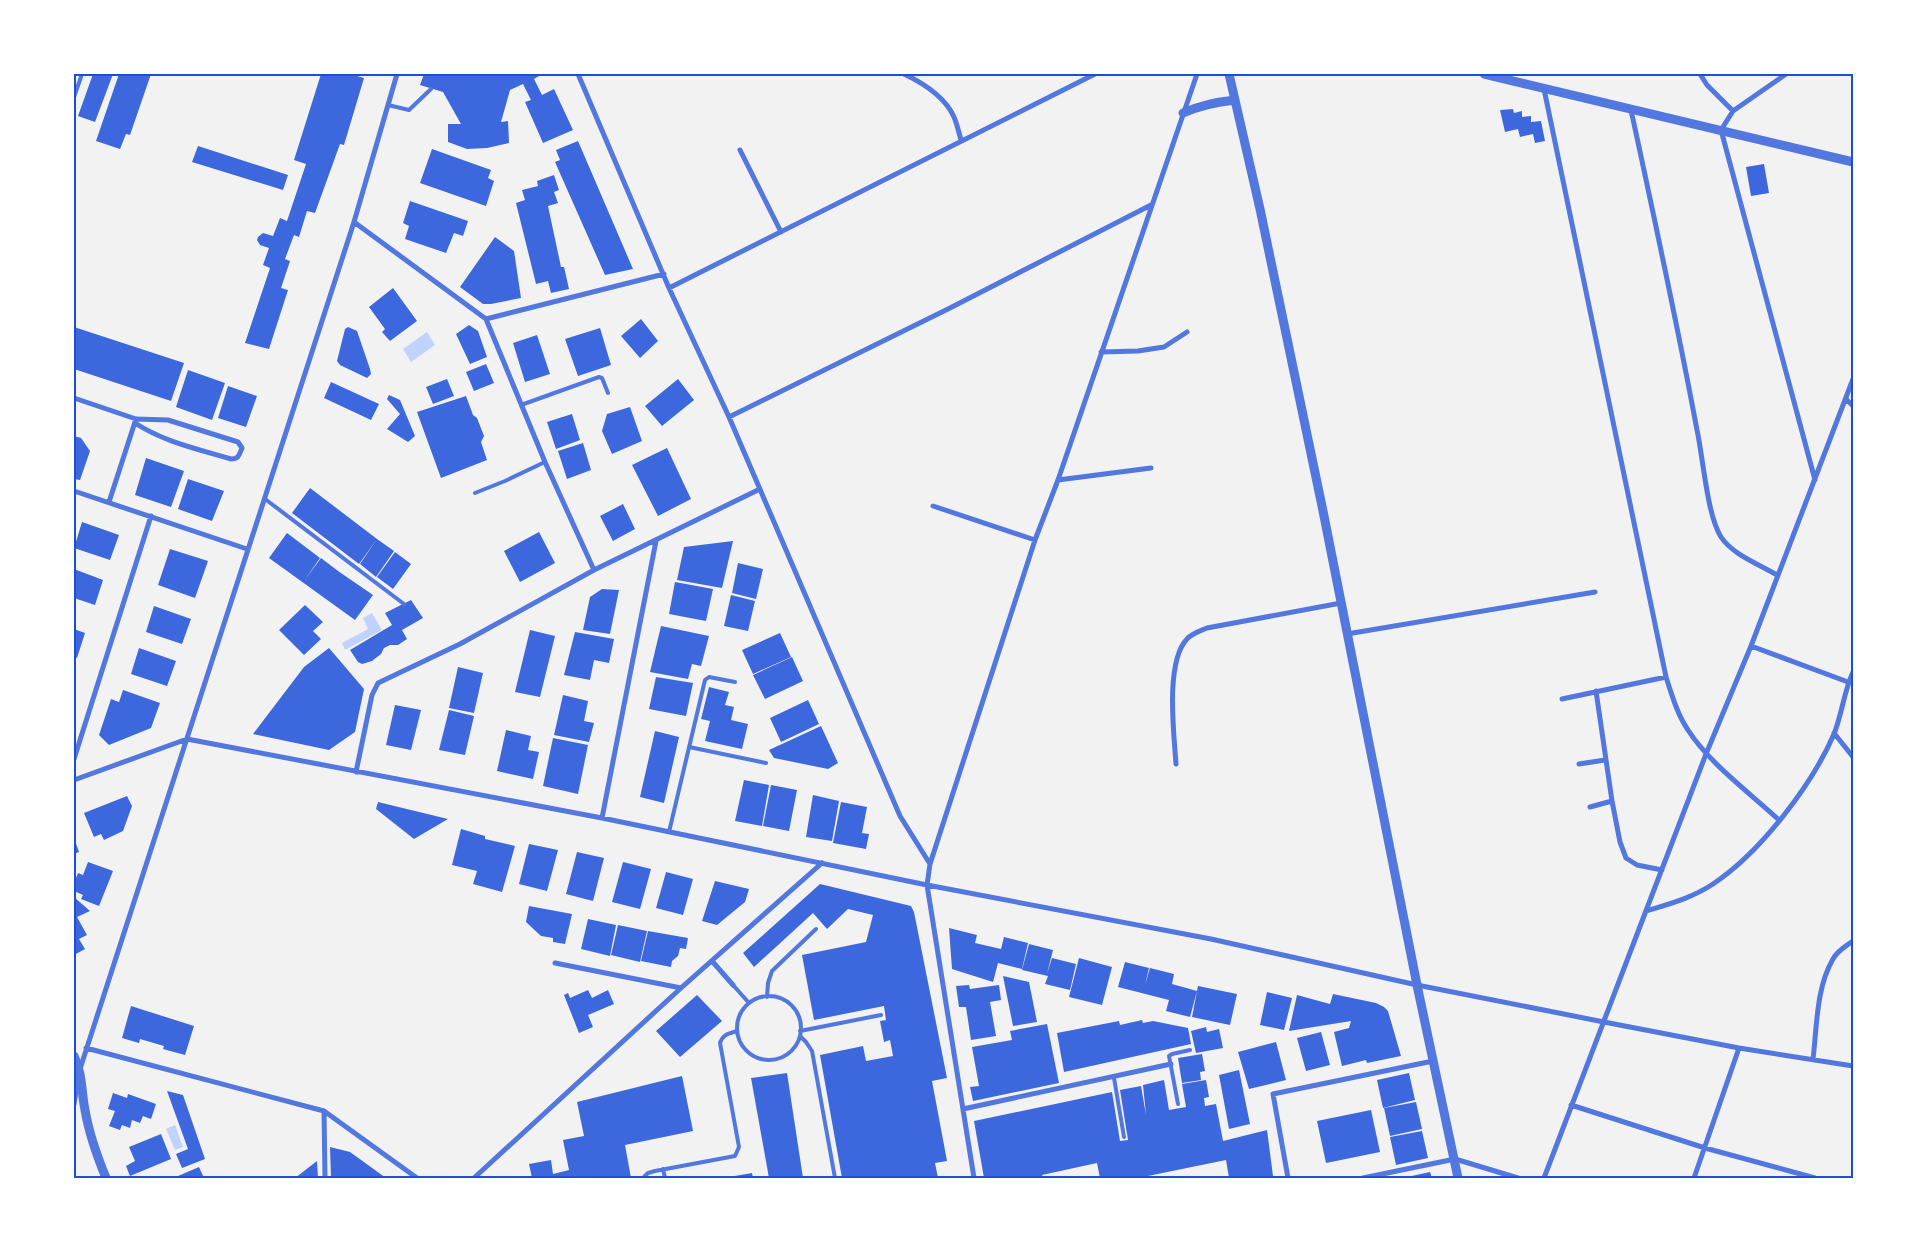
<svg xmlns="http://www.w3.org/2000/svg" width="1927" height="1252" font-family="'Archivo Narrow',sans-serif">
  <rect width="100%" height="100%" fill="#f2f2f2"/>
  <path fill="#bfd3fe" d="M427 332 435 345 411 362 403 349Z
    M372 613 382 630 345 650 342 643 368 629 363 618Z
    M175 1125 183 1147 175 1150 166 1129Z"/>
  <path fill="#3d67dc" d="M93 74H113L95 122 78 116Z
    M119 74H151L130 135 126 134 120 149 96 141Z
    M321 74H350L364 78 344 145 340 144 315 213 307 211 299 237 294 235 285 259 290 261 281 288 288 290 269 349 245 343 270 268 263 265 269 248 260 245 257 240 258 237 263 233 273 236 280 218 287 221 306 164 294 160Z
    M424 74H538L539 76 534 79 542 95 554 89 573 130 543 143 525 102 531 100 523 84 510 90 501 122 508 121 509 143 487 148 467 149 448 142V124H461L443 92 420 85Z
    M1513 109 1514 113 1522 111V117L1531 116V122L1541 121 1545 141 1535 143 1533 134 1520 137 1518 129 1505 132 1500 110Z
    M578 141 633 269 605 275 555 162 560 160 556 150Z
    M198 146 288 175 283 190 192 162Z
    M432 149 491 170 488 178 494 181 486 206 420 183Z
    M1764 164 1769 193 1751 196 1746 167Z
    M554 175 559 190 554 192 558 203 548 206 561 267H564L569 289 551 293 548 281 536 284 516 203 525 200 522 190 538 186 537 181Z
    M410 201 468 221 463 236 454 233 446 253 405 239 409 226 403 223Z
    M495 237 514 251 521 298 491 304H483L460 287Z
    M393 288 417 321 390 341 382 332 385 329 369 307Z
    M641 319 658 341 640 358 621 336Z
    M469 325 478 331 487 357 470 364 456 334Z
    M74 327 184 363 171 401 74 369Z
    M348 327 357 331 370 369 371 374 367 378 340 365 337 361 345 329Z
    M600 328 611 365 578 376 565 339Z
    M537 335 550 374 525 382 513 343Z
    M486 364 494 383 474 391 466 372Z
    M188 370 225 383 212 420 176 407Z
    M447 379 454 396 433 404 426 387Z
    M678 379 694 400 662 426 645 406Z
    M331 382 379 404 371 420 324 398Z
    M228 386 257 396 246 427 218 418Z
    M389 395 400 400 415 436 408 442 387 429 400 414 387 399Z
    M466 396 473 415 477 418 484 436 481 442 487 460 441 478 417 412Z
    M630 407 642 441 612 454 602 431 607 414Z
    M572 414 580 440 556 449 547 422Z
    M74 436 81 438 90 451 80 480 74 479Z
    M583 443 591 470 567 479 558 451Z
    M667 448 691 499 658 516 632 465Z
    M146 458 184 471 171 507 135 495Z
    M188 479 224 491 212 521 178 509Z
    M310 488 377 539 359 564 292 513Z
    M623 504 635 529 613 541 600 516Z
    M82 522 119 535 110 560 74 548Z
    M539 532 555 563 520 582 504 551Z
    M287 533 320 558 304 581 321 558 338 571 322 594 338 571 373 595 355 620 269 558Z
    M377 539 394 551 376 577 360 564Z
    M733 541 722 588 677 580 684 547Z
    M170 549 208 561 195 598 158 585Z
    M395 552 411 564 393 589 377 577Z
    M738 563 763 569 756 599 732 593Z
    M74 569 103 580 95 605 74 598Z
    M675 582 713 589 706 621 669 614Z
    M602 589 619 590 610 634 583 630 590 597Z
    M731 595 755 601 748 631 724 626Z
    M411 600 423 618 402 630 407 639 398 645H390L384 648 381 654 372 661 362 664 358 662 350 650 392 625 385 613Z
    M305 605 323 622 313 631 321 639 304 655 279 630Z
    M154 606 191 619 182 644 146 632Z
    M661 626 709 636 701 666 692 664 688 679 650 672Z
    M74 629 85 633 77 658 74 657Z
    M530 630 555 636 540 697 515 692Z
    M575 632 614 639 609 663 594 660 590 680 564 675Z
    M780 633 791 657 753 674 742 650Z
    M139 648 176 661 167 686 131 674Z
    M329 648 364 689 355 732 329 750 253 734 304 667Z
    M792 657 803 681 765 699 753 675Z
    M458 667 483 673 474 713 449 708Z
    M656 677 693 683 686 716 649 709Z
    M709 687 729 692 725 705 734 707 731 720 748 724 742 749 705 741 710 721 701 719Z
    M123 690 160 703 151 728 109 745 99 735 111 699 119 702Z
    M563 695 588 701 584 721 594 723 589 742 554 735Z
    M808 700 819 724 781 742 770 718Z
    M395 705 421 710 411 750 386 745Z
    M449 710 474 716 465 755 439 750Z
    M821 726 838 763 828 769 774 758 769 750Z
    M506 730 531 736 528 750 539 752 533 779 497 771Z
    M655 731 679 737 664 803 640 797Z
    M553 738 588 745 578 794 543 786Z
    M744 780 769 785 762 826 735 821Z
    M771 785 797 790 789 831 763 826Z
    M813 795 839 801 832 841 806 837Z
    M127 796 132 806 123 831 104 840 101 834 94 837 84 813Z
    M378 802 448 819 414 839 376 809Z
    M841 802 867 807 862 833 869 834 866 849 833 843Z
    M461 829 485 836V839L515 846 502 892 473 884 477 871 452 865Z
    M74 838 79 852 74 854Z
    M529 844 558 850 547 891 519 884Z
    M577 852 604 858 593 901 566 894Z
    M88 862 113 871 99 906 81 899 83 895 74 891V883L78 873 83 875Z
    M623 862 651 869 640 909 612 902Z
    M666 872 693 879 683 915 656 908Z
    M715 881 749 889 745 902 717 925 702 921Z
    M820 884 911 906 914 912 947 1078 932 1081 947 1161 935 1163 938 1178H842L820 1055 863 1046 866 1061 893 1056 890 1040 884 1042 880 1021 886 1020 884 1006 814 1020 802 955 866 942 873 915 848 909 827 929 813 913 754 967 743 953Z
    M74 897 90 911 77 917 87 935 79 939 85 949 74 955Z
    M529 906 572 914 565 944 553 942V938L541 936 526 922Z
    M588 919 616 925 610 956 581 949Z
    M618 925 647 931 640 962 611 955Z
    M949 928 977 935 975 943 1001 949 1004 937 1028 943 1022 969 998 963 993 982 952 969Z
    M648 931 688 938 686 949 680 948 678 956 672 961 671 967 641 961Z
    M1029 944 1053 950 1047 974 1052 958 1076 964 1070 990 1045 984 1048 976 1022 970Z
    M1079 958 1112 967 1102 1005 1069 997Z
    M1125 962 1149 968 1145 985 1150 968 1174 974 1172 984 1197 991 1190 1017 1166 1011 1169 1000 1118 987Z
    M1003 976 1029 982 1037 1022 1013 1026Z
    M969 985 970 989 999 985 1001 1000 990 1002 996 1036 971 1040 966 1007H959L956 986Z
    M1198 986 1237 994 1230 1025 1192 1017Z
    M588 990 592 998 608 990 614 1004 588 1015 593 1027 579 1033 564 995 568 993 570 998Z
    M1267 992 1292 998 1284 1030 1260 1025Z
    M1333 994 1376 1003 1384 1007 1388 1011 1401 1056 1367 1063 1366 1060 1342 1066 1334 1032 1349 1028 1351 1021 1289 1031 1297 995 1330 1004Z
    M697 995 722 1021 680 1057 656 1031Z
    M131 1006 194 1026 185 1055 163 1049 164 1046 140 1039 139 1043 122 1038Z
    M1142 1020 1143 1023 1153 1021 1188 1028 1191 1044 1064 1072 1057 1033 1119 1021 1120 1025Z
    M1047 1024 1059 1083 973 1101 970 1087 979 1086 972 1047 1012 1040 1010 1031Z
    M1206 1027 1207 1032 1219 1029 1223 1048 1196 1053 1191 1031Z
    M1321 1032 1330 1065 1306 1071 1297 1038Z
    M1276 1042 1286 1080 1249 1089 1238 1052Z
    M1202 1054 1205 1071 1200 1072 1201 1080 1182 1083 1178 1058Z
    M1239 1070 1250 1124 1229 1129 1219 1075Z
    M787 1073 803 1178H769L751 1078Z
    M1409 1073 1415 1100 1383 1108 1377 1080Z
    M682 1076 693 1131 625 1145 631 1178H532L529 1164 551 1160 553 1174 569 1170 563 1140 584 1136 577 1102Z
    M1164 1080 1169 1110 1186 1107 1182 1084 1206 1080 1209 1097 1204 1098 1205 1106 1216 1104 1223 1141 1267 1130 1273 1176 1262 1178H1229L1226 1160 1138 1178H1100L1097 1163 1042 1175 1043 1178H984L974 1121 1112 1092 1120 1141 1128 1140 1120 1090 1141 1086 1146 1115 1143 1085Z
    M167 1091 183 1095 205 1159 182 1168 176 1154 188 1149Z
    M113 1093 127 1098 128 1094 156 1104 151 1119 143 1116 140 1123 132 1120 130 1128 122 1125 120 1130 109 1126 115 1111 108 1109Z
    M1416 1102 1422 1129 1390 1136 1384 1108Z
    M1371 1110 1380 1152 1326 1163 1317 1121Z
    M1422 1131 1428 1158 1396 1165 1390 1137Z
    M161 1134 171 1159 130 1176 126 1166 135 1161 129 1147Z
    M330 1147 350 1152 386 1178H331Z
    M317 1161 318 1178H295Z
    M199 1167 204 1178H173L178 1176Z
    M1430 1172 1432 1178H1407V1177Z
    M752 1173 753 1178H729V1177Z"/>
  <g fill="none" stroke-linecap="round" stroke-linejoin="round">
    <path stroke="#5277de" stroke-width="4" d="M74 97 82 74
      M388 105 409 110 431 89
      M521 405 599 377 602 378 608 393
      M475 493 505 481 545 462
      M265 499 404 604
      M689 747 766 763
      M669 832 705 680 709 677 735 682
      M733 985 749 1003
      M737 1028a32 32 0 1 1 64 0a32 32 0 1 1-64 0Z
      M767 997 768 983 772 971 816 929
      M800 1031 881 1015
      M800 1036 806 1042 812 1051 835 1178
      M1114 1078 1124 1137
      M1178 1104 1169 1056 1172 1054 1190 1050
      M663 1169 665 1178
      M643 1178 648 1173 655 1171 735 1156 739 1147 720 1043C723 1034 728 1034 737 1031"/>
    <path stroke="#5277de" stroke-width="5" d="M578 74 669 288 729 417 900 816 930 864
      M904 74C923 83 945 97 954 117 957 124 959 133 961 140
      M1700 74 1707 85 1733 111
      M1786 74 1733 111 1721 130 1815 480
      M1544 89 1666 677C1672 695 1677 714 1688 730 1709 763 1750 793 1779 820
      M1631 110C1654 216 1677 323 1697 430 1703 457 1707 515 1721 537 1733 555 1759 564 1777 575
      M740 150 781 232
      M354 222 486 319 545 462 594 570
      M669 288 1095 74
      M486 319 664 274
      M1101 352 1138 351 1164 347 1187 332
      M74 398 136 419 168 420 238 442 242 448C239 455 239 459 231 459 198 449 164 442 135 423
      M1846 399 1853 406
      M729 417 950 308 1151 205
      M1058 480 1151 468
      M74 491 247 549
      M109 502 135 422
      M933 506 1035 540
      M1347 634 1595 592
      M1751 646 1848 682
      M1596 691 1612 801 1620 842 1626 858 1637 865 1662 870
      M1562 699 1666 677
      M1834 733 1853 757
      M187 739 602 818 927 885 1211 939 1417 985 1604 1022 1739 1048 1853 1066
      M74 759 151 516
      M1176 764C1174 734 1165 662 1187 639 1192 633 1200 631 1207 628L1341 603
      M1579 764 1605 760
      M356 772 372 695 378 683 460 644 594 570 760 489
      M74 780 187 739
      M1590 807 1612 801
      M602 818 656 541
      M1646 911C1669 904 1692 898 1713 884 1760 853 1812 785 1834 734 1842 714 1844 691 1853 672
      M712 961 733 985
      M555 963 681 988
      M86 1048 324 1111 417 1178
      M1813 1059C1817 1027 1816 988 1833 959 1837 951 1846 946 1853 941
      M80 1069 354 222 397 74
      M74 1104 78 1080
      M1571 1105 1705 1148 1815 1178
      M963 1109 1171 1064
      M324 1111 325 1178
      M474 1178 681 988 822 863
      M974 1178 927 885 930 864 1035 540 1058 480 1197 74
      M1288 1178 1273 1094 1433 1061
      M1363 1178 1455 1159 1518 1178
      M1544 1178 1644 916 1706 754 1751 646 1853 379
      M1694 1178 1739 1048"/>
    <path stroke="#5277de" stroke-width="9" d="M1229 74 1260 209 1323 511 1417 985 1458 1178
      M1484 74 1853 162
      M1183 113C1201 105 1216 102 1235 100
      M74 1056C83 1075 81 1090 85 1110 89 1134 97 1156 106 1178"/>
  </g>
  <rect width="1927" height="1252" fill="none" stroke="#ffffff" stroke-width="150"/>
  <rect x="75" y="75" width="1777" height="1102" fill="none" stroke="#1d4ed8" stroke-width="2"/>
</svg>
